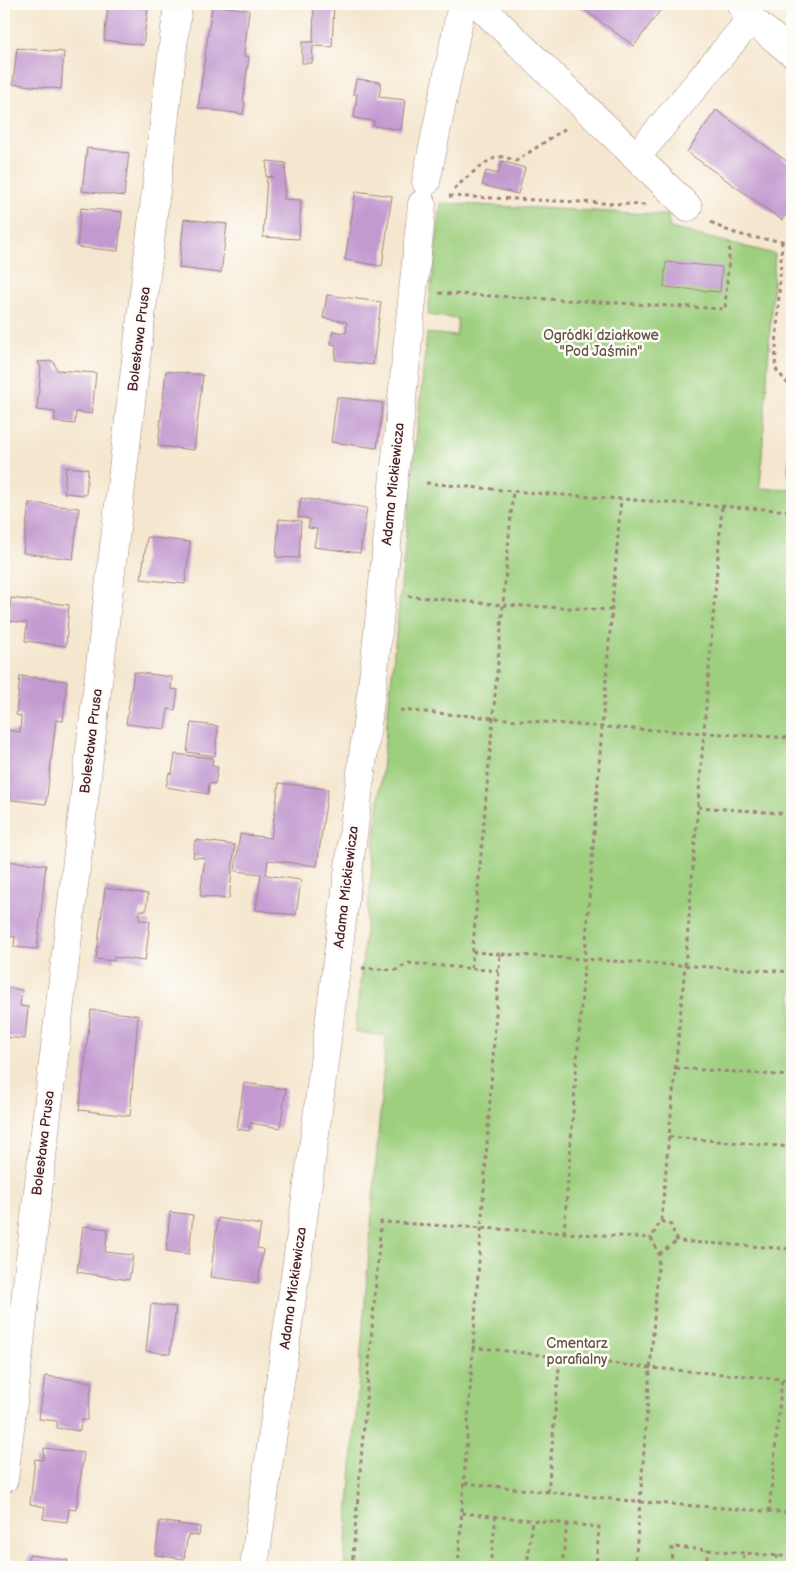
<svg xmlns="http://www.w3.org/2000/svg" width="796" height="1571" font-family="'Balsamiq Sans',sans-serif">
  <rect width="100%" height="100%" fill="#fdfcf7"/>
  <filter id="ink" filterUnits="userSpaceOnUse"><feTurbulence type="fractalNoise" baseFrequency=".02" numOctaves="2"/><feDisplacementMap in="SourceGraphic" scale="10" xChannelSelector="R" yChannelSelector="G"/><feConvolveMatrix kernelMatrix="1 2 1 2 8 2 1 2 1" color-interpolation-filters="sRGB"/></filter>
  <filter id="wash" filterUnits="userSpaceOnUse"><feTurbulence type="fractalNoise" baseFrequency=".0096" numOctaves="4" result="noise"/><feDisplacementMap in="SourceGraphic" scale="20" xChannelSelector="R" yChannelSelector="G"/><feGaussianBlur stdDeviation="1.12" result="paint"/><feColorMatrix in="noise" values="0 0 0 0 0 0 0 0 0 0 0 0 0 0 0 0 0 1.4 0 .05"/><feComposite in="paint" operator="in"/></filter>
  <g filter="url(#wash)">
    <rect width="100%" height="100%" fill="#f5e7cf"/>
    <path fill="#9dcf7e" stroke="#747754" d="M441 203 668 215 670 228 775 254 760 488 792 490V1567H344L386 1036 355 1032 427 333 456 336 458 319 428 315Z"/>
    <g id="blocks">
      <path fill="#c29ad0" d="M106 4H129L128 6 148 9 143 45 104 40 108 7H106Z
        M314 4H334L332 47 313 46 312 63H302V42H313Z
        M576 4H663L664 5 634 46Z
        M776 4H792V15Z
        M212 5 249 10 244 56 249 57 243 101 245 102 243 114 198 108Z
        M17 48 64 52 61 89 13 84Z
        M356 79 381 82 379 97 405 100 401 130 374 126V121L354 118 357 94H353Z
        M716 110 792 165V206L782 220 687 152Z
        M87 148 129 153 124 196 82 191Z
        M267 161 286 163 284 199 301 200 299 239 263 237 267 177H273H266Z
        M502 161 525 168 518 194 482 185 486 171 498 174Z
        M356 191 392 196 382 266 345 260Z
        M81 208 122 212 118 251 77 247Z
        M184 219 227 224 221 273 179 268Z
        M666 262 722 267 720 292 664 287Z
        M327 295 381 302 373 365 335 360 336 345 331 344 333 331 346 333 347 322 323 318Z
        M53 361 57 370 96 373 92 414 76 412 75 424 55 422V412L37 410 41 368 38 362Z
        M166 371 203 375 194 450 158 446Z
        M337 397 383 403 377 448 331 442Z
        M789 461H792V478L788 477Z
        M66 467 88 469 86 495 64 493Z
        M301 498 367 508 360 553 314 547 317 529 308 528 310 519 298 517Z
        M29 503 79 508 73 559 23 553Z
        M279 519 301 521 299 558 276 557Z
        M147 537 190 542 185 584 141 579Z
        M11 598 69 605 66 646 25 641 27 623 9 621Z
        M134 672 172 677 171 689 178 690 175 710 168 709 165 729 126 724Z
        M20 676 67 681 63 721 56 720 46 804 4 799 5 730 20 732 21 716 16 715Z
        M191 723 218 726 215 756 187 752Z
        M175 754 213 758 212 766 218 767 215 784 209 783 208 794 166 787 169 773 172 774Z
        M279 783 328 789 317 866 268 860 266 875 301 880 296 915 256 910 261 874 235 871 240 834 271 838Z
        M195 840 235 845 229 899 200 896 205 858 193 857Z
        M4 861 46 865 37 949 14 947 15 937 4 935Z
        M105 888 148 894 146 911 140 910 139 920 150 921 145 961 114 957V961L96 959Z
        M4 987 22 990 20 1006 28 1007 25 1039 4 1037Z
        M91 1010 138 1015 130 1116 79 1110Z
        M244 1083 286 1089 280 1128 250 1123 249 1131 237 1129Z
        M170 1212 193 1215 189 1254 166 1251Z
        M218 1218 261 1225 257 1248 263 1249 258 1283 210 1277Z
        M83 1226 108 1229 105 1252 133 1255 129 1280 77 1272Z
        M151 1304 176 1307 170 1354 146 1351Z
        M45 1376 92 1382 87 1420H81L80 1431 57 1428V1421L39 1419Z
        M44 1448 84 1453 76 1510 69 1509 67 1522 43 1519 45 1507 30 1504 35 1459 43 1460Z
        M160 1521 200 1527 199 1536 188 1535 184 1559 155 1555Z
        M29 1555 68 1560 67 1567H27Z"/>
    </g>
  </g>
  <g filter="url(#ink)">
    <use href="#blocks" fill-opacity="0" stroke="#a0837d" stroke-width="1"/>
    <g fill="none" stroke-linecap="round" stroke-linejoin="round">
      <g stroke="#a0837d" stroke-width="29">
        <path id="minor" d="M478 4 688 207
          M741 5 751 19 792 53
          M637 156 751 19
          M426 182 462 4
          M4 1479 178 4
          M254 1567 315 1134 374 670 422 204"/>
      </g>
      <path stroke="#a0837d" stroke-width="3" stroke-dasharray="4 4" stroke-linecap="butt" d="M454 189C463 181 488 157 500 157 505 156 512 160 516 161L566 128
        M449 196 645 205
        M711 222C736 238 764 239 792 242
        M782 241 775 368 792 389
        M439 293 725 309 730 243
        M426 483 535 493 792 511
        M408 596 503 605 612 610
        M400 710 602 727 792 738
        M698 807 792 814
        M472 952 500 954
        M362 968 396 970 409 963 499 971
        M471 968 513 491
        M676 1068 792 1076
        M669 1137 792 1147
        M661 1221 671 1225 677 1241 792 1249
        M564 1233 602 727 621 499
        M659 1254 677 1241
        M472 1347 651 1368 792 1380
        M465 1483 641 1502 792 1513
        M548 1492 560 1357
        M769 1512 782 1379
        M462 1513 599 1527 596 1567
        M352 1567 381 1222 651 1238
        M458 1567 500 954 792 972
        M490 1567 496 1516
        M527 1567 532 1520
        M562 1567 567 1524
        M635 1567 659 1254 651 1238 661 1221 685 966 722 506
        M671 1567 672 1547 792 1557
        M706 1567 708 1549
        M743 1567 744 1553
        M776 1567 777 1555"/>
      <use href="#minor" stroke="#fff" stroke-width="28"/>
    </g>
  </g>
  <g text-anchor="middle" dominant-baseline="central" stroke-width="5" stroke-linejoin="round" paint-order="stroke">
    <g font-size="14" fill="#635444" stroke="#fdfcf7">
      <text x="601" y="335">Ogródki działkowe<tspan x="601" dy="16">"Pod Jaśmin"</tspan></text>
      <text x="577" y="1343">Cmentarz<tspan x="577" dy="16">parafialny</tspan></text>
    </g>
    <g font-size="14" fill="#4a1f2b" stroke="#fdfcf7">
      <text transform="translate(139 339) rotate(-83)">Bolesława Prusa</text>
      <text transform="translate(393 484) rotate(-84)">Adama Mickiewicza</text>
      <text transform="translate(91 741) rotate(-83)">Bolesława Prusa</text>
      <text transform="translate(346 887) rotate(-83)">Adama Mickiewicza</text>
      <text transform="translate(43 1143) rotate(-83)">Bolesława Prusa</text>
      <text transform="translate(293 1288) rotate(-82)">Adama Mickiewicza</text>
    </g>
  </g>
  <rect width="796" height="1571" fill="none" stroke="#fdfcf7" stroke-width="20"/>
</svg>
